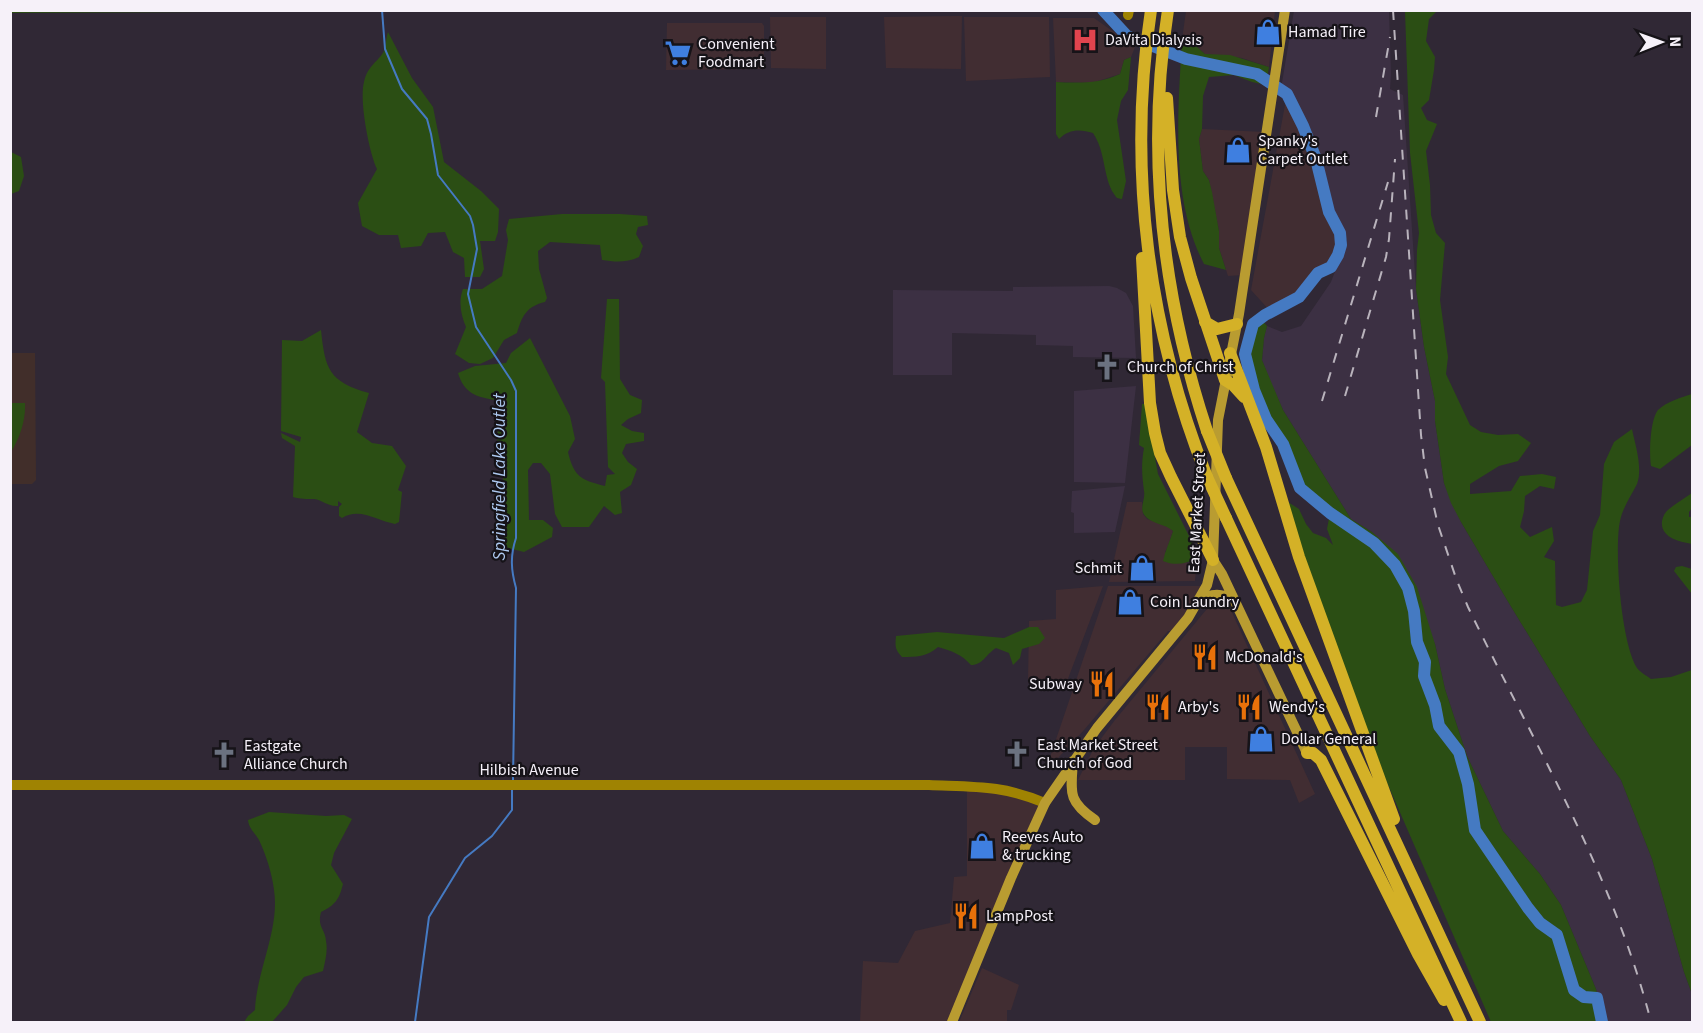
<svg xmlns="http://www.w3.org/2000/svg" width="1703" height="1033" font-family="'Source Sans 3',sans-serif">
  <rect width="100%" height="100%" fill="#302835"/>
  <path fill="#412d32" d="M1186 11H1275L1269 67 1242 58 1205 54 1190 41 1182 40Z
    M962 16 961 69 886 68 884 17Z
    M770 17H826V69L771 68Z
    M964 17H1049L1050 77 966 81Z
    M1053 18H1094L1135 47 1131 57 1124 60 1120 74 1092 83 1056 82Z
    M667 23H762L764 26V69L666 70Z
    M1287 94 1303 126 1316 159 1329 212 1340 233 1341 245 1338 255 1331 267 1318 273 1299 297 1271 312 1251 290Z
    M1202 129 1265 132 1244 275 1228 276 1219 248V231L1209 180 1203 171 1199 139Z
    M1127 502H1142L1143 514 1147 519 1168 526 1173 531 1168 546 1165 552 1188 563 1197 558 1195 581 1109 582Z
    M1103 586 1066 684 1028 683 1029 621 1056 619V590Z
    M1108 586H1205L1175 632 1168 631 1084 730 1058 758 1049 760Z
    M1220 602 1229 606 1315 794 1299 803 1290 780 1227 779V747H1185V780H1078L1094 748 1115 720 1211 604Z
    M967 787 1045 803 953 1022H860L863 961 898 963 915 931 950 923 954 877 967 876Z
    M982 968 1019 985 1011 1010H1007V1022H959Z"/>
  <path fill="#3c3043" d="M1294 11H1389L1391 74 1390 89 1403 95 1416 289 1424 347 1435 401V421L1444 483 1461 522 1507 600 1590 736 1621 780 1652 859 1684 972 1692 994V1022H1604L1596 989 1561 905 1540 874 1503 831 1467 756 1445 689 1435 644 1372 532 1351 519 1283 410 1270 381 1262 360 1264 338 1267 326 1282 332 1301 326 1331 282 1347 240 1340 233 1329 212 1316 159 1303 126 1287 94 1281 89Z
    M1109 286 1117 288 1126 293 1133 306 1136 358 1073 357V346L1036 345V335L952 333V375H893V290L1013 291V287Z
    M1136 386 1125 483 1074 482V391Z
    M1125 486 1115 532 1074 533V513L1071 512 1072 491Z"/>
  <path fill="#412e2a" d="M10 353H35L36 480 32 484H11Z"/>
  <path fill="#2b4e14" d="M11 10H413V11L11 13Z
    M1405 11H1437L1429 19 1426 41 1435 57 1434 70 1429 100 1421 108 1427 120 1437 124 1426 151 1430 185 1431 215 1436 233 1445 243 1440 300 1448 357 1446 374 1470 425 1481 432 1498 435 1518 434 1531 443 1518 461 1499 466 1470 484V494L1511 491 1520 476 1542 474 1556 477 1554 489 1540 486 1525 496 1524 511 1520 527 1530 537 1552 527 1554 541 1544 557 1555 561 1556 605 1562 607 1581 602 1587 590 1593 531 1600 515 1604 464 1614 442 1632 429C1635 444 1643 468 1637 484 1631 496 1623 507 1620 521 1614 550 1621 643 1637 668 1640 672 1647 676 1651 679L1671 677 1692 670V994L1684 972 1652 859 1621 780 1590 736 1507 600 1461 522 1451 503 1444 483 1435 421V401L1424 347 1416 289 1417 250 1419 233 1410 153Z
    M388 32 412 78 433 107 444 162 481 191 499 209 498 232 495 241H480L484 269 480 277H465L464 258 453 252 445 232 428 233 421 246 401 248 398 235H379L362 226 358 203 377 169C369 152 359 100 364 82 367 66 379 61 384 51 386 46 386 38 388 32Z
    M1182 40 1190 41 1205 54 1230 55 1269 67 1266 85 1252 82 1234 75 1209 77 1203 96 1202 129 1199 139 1203 171 1209 180 1212 192 1219 231V248L1226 270 1204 264C1170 199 1178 111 1182 40Z
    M1131 57 1128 90 1121 101 1117 120 1126 181 1122 199C1117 198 1117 199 1114 194 1103 178 1106 152 1093 133 1080 129 1069 129 1059 139L1056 134V82C1078 83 1099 84 1120 74L1124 60Z
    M11 152 21 157 24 176 19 191 11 194Z
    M562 214H620L647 216 648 225 638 227 636 234 643 246 639 257C626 263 615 262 602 260L600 245 550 242 538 251 539 269 547 298 545 302C527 306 522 316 517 333L504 340 493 358 480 364 469 363 455 354 466 327C461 315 458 302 463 289H482L502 276 508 240 506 230 509 219Z
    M607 299H619L620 379 630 395 642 400 641 413 628 419 621 425 632 431 644 433V441L626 444 622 453 628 462 637 469 631 485 620 492 622 513 615 515 604 506 589 527H562L555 514 550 474 541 463H533L528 470 529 520H543L553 528 552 537 524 552 504 547 503 466 497 447 498 427 495 400C476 397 464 393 458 373L475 366 506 363 511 353 530 338 570 416 575 439 568 452C574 477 581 480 605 486L607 475 615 474 608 467 605 382 601 378Z
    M1260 318 1267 326 1264 338 1262 360 1283 410 1351 519 1372 532 1398 554 1417 587 1435 644 1445 689 1467 756 1503 831 1540 874 1561 905 1596 989 1604 1022H1491L1369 741 1299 544 1288 502 1299 509 1306 524 1313 533 1326 538 1333 545 1327 529 1330 513 1300 488 1283 444 1266 419 1254 390 1246 351 1253 324Z
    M321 330C325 369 329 382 369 393L357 432 372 443 392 446 406 466 398 490 402 492 399 522 395 524C377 521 360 507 342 518L339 516V507L342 504 338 501V506C328 507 323 500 314 499 306 499 301 499 293 497L295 446 282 438 281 433 300 442 301 437 281 431 282 340 302 341Z
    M1692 394V445L1660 469 1651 466C1649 454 1650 420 1658 410 1666 402 1682 397 1692 394Z
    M11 403H25C26 419 20 438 11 452Z
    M1142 404H1145L1158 474 1197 552V558C1186 564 1175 566 1163 561 1165 551 1170 541 1173 531 1165 524 1154 524 1147 518 1137 510 1146 500 1144 491 1142 476 1141 464 1144 448L1139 445Z
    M1692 493V508L1689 512V517H1692V544C1680 542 1660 538 1662 521 1663 516 1665 512 1669 509 1676 503 1685 498 1692 493Z
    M1682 566 1692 569V594L1674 571 1676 567Z
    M1029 627H1038L1045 638 1039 644 1022 649 1020 658 1013 665 1009 653 996 648C985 655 983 665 971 665 961 654 952 651 938 647 927 657 916 657 902 657 895 650 895 646 896 636L937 632 1004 638Z
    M269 812 326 816 344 815 352 819 334 853 331 865 343 884C339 900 335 905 321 912 317 928 325 928 326 941 328 951 325 962 323 971L304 977 296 987 287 1005 272 1022H244L248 1016 255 1010C257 969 280 929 274 890 272 873 266 855 259 840 255 833 249 829 248 820Z"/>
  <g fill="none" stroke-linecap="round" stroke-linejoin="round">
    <path stroke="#457ac2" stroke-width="2" d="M382 10 385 49 402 89 427 119 431 134 438 175 470 216 473 225 477 249 468 294 476 327 511 380 516 391V538C510 556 511 570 516 588L513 780
      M415 1022 429 917 465 858 492 836 512 810V789"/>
    <path stroke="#457ac2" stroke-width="12" d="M1103 10 1127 36 1186 59 1257 74 1287 94 1303 126 1316 159 1329 212 1340 233 1341 245 1338 255 1331 267 1318 273 1299 297 1265 315 1253 324 1245 354 1254 390 1266 419 1283 444 1300 488 1330 513 1374 543 1395 565 1408 588 1414 611 1417 642 1425 662 1424 676 1435 705 1439 726 1459 752 1468 784 1475 830 1528 908 1540 923 1557 935 1574 990 1584 997 1597 998 1602 1022"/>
    <path stroke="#9f8302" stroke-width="10" d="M1128 15 1129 10
      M10 785H929C974 787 1003 785 1045 803"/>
    <path stroke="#b99c31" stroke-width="10" d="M1213 560 1222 574 1307 753
      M1199 603C1210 592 1222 593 1234 600
      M1073 761C1071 792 1067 801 1095 820
      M952 1022 1011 878 1045 803 1097 728 1188 618 1207 585 1213 560 1218 420 1239 314 1285 10"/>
    <path stroke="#d4b127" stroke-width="12" d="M1151 10C1127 169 1148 328 1207 477
      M1168 10C1146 152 1162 295 1207 431
      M1167 98 1173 190 1180 237 1191 278 1225 380 1233 385 1244 397
      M1142 258 1150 403 1155 433 1160 453 1171 477 1213 560
      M1205 322 1217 329 1237 324
      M1230 353 1266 447 1299 557 1394 819
      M1226 478 1480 1022
      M1226 518 1461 1022
      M1307 753H1313L1321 760 1418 954 1444 1000"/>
    <path stroke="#b9b3bc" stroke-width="2" stroke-dasharray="10 10" stroke-linecap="butt" d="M1393 10 1421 435 1425 468 1438 525 1457 581 1468 607C1533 742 1614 876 1651 1022
      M1376 117 1390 37
      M1345 396 1386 257 1389 239 1395 159
      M1322 401 1388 182"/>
    <path stroke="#d4b127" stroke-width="12" d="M1207 431 1226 478
      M1207 477 1226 518"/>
  </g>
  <defs>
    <g id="shop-bare" transform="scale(2.07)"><path d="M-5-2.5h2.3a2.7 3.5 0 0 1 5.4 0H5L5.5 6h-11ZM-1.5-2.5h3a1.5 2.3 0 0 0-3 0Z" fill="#3f7fe0" stroke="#161318" stroke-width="2.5" paint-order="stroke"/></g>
    <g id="hospital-bare" transform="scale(2.07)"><path d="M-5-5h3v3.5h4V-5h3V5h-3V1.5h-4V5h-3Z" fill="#e0444e" stroke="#161318" stroke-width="2.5" paint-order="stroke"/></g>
    <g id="supermarket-bare" transform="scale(2.07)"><path d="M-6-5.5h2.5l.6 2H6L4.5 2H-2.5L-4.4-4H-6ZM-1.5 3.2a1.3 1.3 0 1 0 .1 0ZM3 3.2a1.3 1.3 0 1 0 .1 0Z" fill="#3f7fe0" stroke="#161318" stroke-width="2.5" paint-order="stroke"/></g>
    <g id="church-bare" transform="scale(2.07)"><path d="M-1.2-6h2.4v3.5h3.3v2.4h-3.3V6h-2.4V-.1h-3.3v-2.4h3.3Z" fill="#6b7280" stroke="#161318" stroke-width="2.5" paint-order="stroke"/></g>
    <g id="restaurant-bare" transform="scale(2.07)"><path d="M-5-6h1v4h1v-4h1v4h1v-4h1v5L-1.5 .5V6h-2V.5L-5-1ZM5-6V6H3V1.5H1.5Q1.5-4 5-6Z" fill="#e8710a" stroke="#161318" stroke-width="2.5" paint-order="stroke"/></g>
  </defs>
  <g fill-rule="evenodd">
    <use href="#shop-bare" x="1268" y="32"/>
    <use href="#hospital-bare" x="1085" y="40"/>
    <use href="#supermarket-bare" x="678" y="53"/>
    <use href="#shop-bare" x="1238" y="150"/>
    <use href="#church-bare" x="1107" y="367"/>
    <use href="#shop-bare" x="1142" y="568"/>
    <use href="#shop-bare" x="1130" y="602"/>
    <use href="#restaurant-bare" x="1205" y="657"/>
    <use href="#restaurant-bare" x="1102" y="684"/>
    <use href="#restaurant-bare" x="1158" y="707"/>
    <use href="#restaurant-bare" x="1249" y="707"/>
    <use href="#shop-bare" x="1261" y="739"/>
    <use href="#church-bare" x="1017" y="754"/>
    <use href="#church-bare" x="224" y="755"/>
    <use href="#shop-bare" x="982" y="846"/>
    <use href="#restaurant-bare" x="966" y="916"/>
  </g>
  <g text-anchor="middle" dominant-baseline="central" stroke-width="4.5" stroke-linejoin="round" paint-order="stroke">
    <g font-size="16" fill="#f6f1f9" stroke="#161318" text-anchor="start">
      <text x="1288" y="32">Hamad Tire</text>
      <text x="1105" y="40">DaVita Dialysis</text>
      <text x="698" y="44">Convenient<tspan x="698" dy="18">Foodmart</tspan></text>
      <text x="1258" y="141">Spanky's<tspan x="1258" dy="18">Carpet Outlet</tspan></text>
      <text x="1127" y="367">Church of Christ</text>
      <text x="1122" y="568" text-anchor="end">Schmit</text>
      <text x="1150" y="602">Coin Laundry</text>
      <text x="1225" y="657">McDonald's</text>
      <text x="1082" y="684" text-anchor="end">Subway</text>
      <text x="1178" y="707">Arby's</text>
      <text x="1269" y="707">Wendy's</text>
      <text x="1281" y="739">Dollar General</text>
      <text x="1037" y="745">East Market Street<tspan x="1037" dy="18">Church of God</tspan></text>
      <text x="244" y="746">Eastgate<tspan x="244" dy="18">Alliance Church</tspan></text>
      <text x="1002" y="837">Reeves Auto<tspan x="1002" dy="18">&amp; trucking</tspan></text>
      <text x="986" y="916">LampPost</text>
    </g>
    <g font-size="16" fill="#f6f1f9" stroke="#161318">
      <text transform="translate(1197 513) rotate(-87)">East Market Street</text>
      <text x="529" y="770">Hilbish Avenue</text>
    </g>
    <g font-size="18" font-style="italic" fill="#adc8ef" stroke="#161318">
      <text transform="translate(499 477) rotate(-90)">Springfield Lake Outlet</text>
    </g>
  </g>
  <rect width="1703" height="1033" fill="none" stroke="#f6f1f9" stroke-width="24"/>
  <g transform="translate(1661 42) rotate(89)" stroke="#161318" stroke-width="4.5" paint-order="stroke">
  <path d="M0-4.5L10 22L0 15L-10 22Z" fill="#f6f1f9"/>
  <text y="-9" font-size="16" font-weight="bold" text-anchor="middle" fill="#f6f1f9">N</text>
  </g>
</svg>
